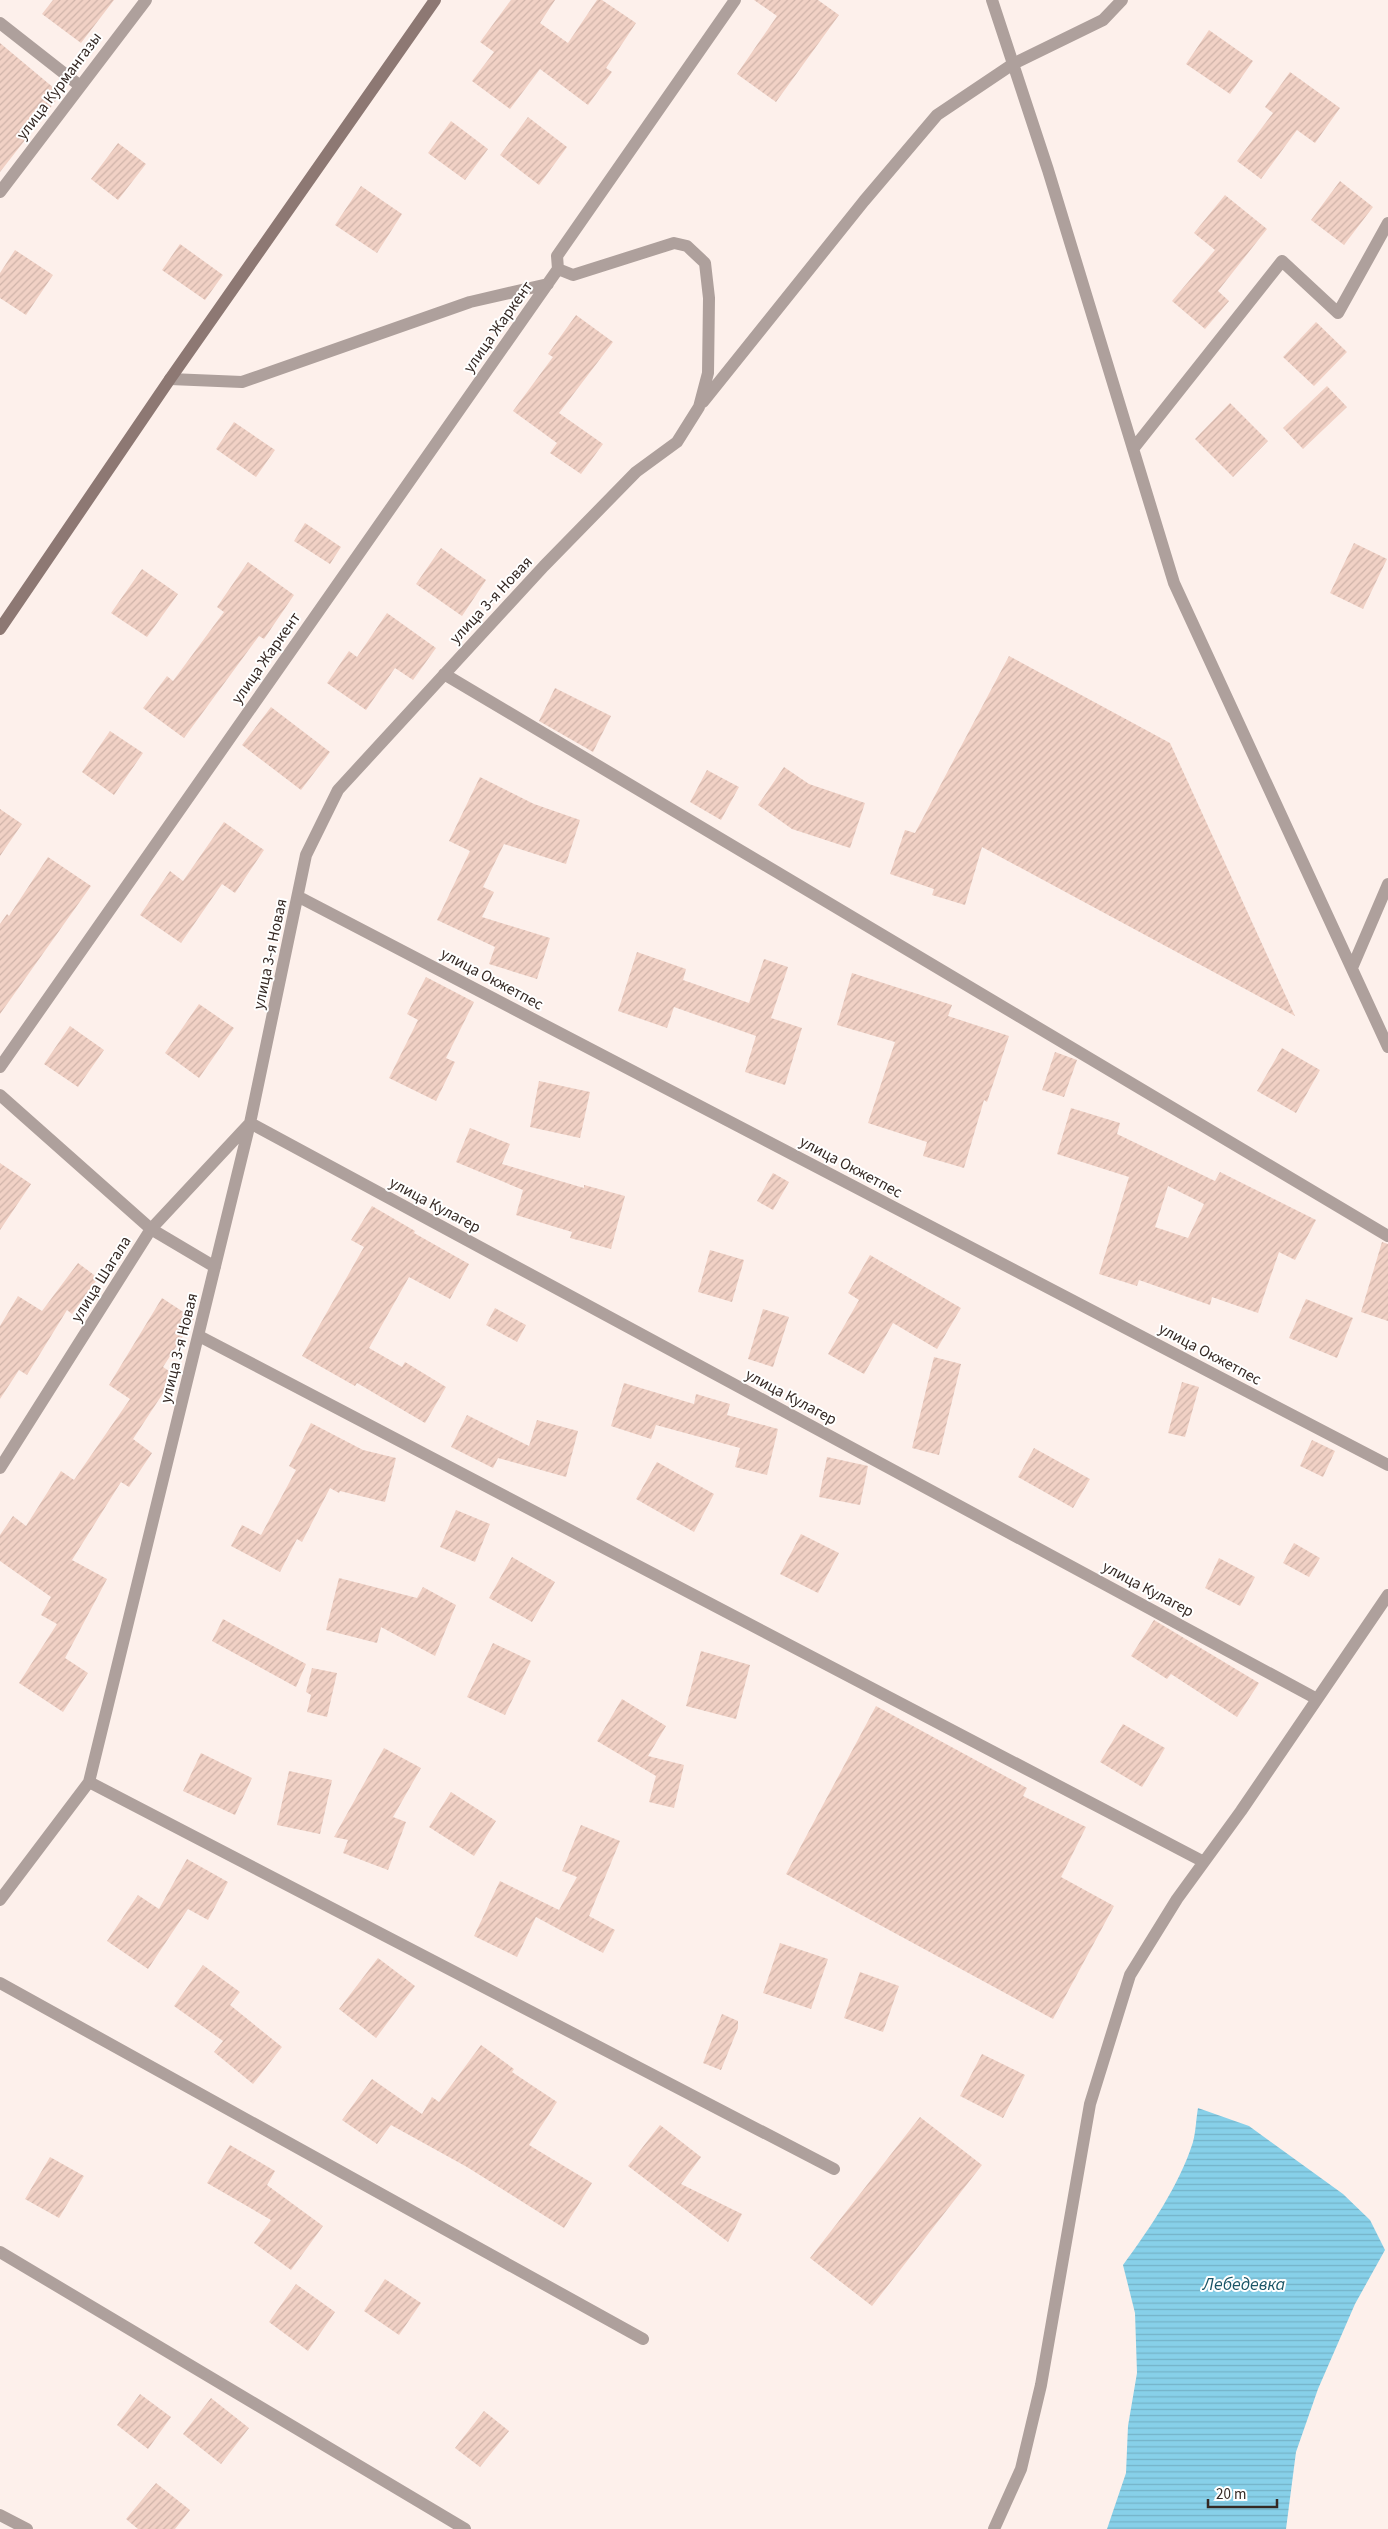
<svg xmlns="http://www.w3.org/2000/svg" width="1388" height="2529" font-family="'Source Sans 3',sans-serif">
  <defs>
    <pattern id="water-rules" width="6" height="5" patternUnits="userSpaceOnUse" patternTransform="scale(1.25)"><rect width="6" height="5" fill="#87d0e9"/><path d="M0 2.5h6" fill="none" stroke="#75b3c8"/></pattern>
    <pattern id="building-hatch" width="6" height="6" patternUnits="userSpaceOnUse" patternTransform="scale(1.25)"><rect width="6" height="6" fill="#f1d1c5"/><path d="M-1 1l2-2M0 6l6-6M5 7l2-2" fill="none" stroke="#cfb3a9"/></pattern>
  </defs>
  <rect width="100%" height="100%" fill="#fdf0eb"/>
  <path fill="url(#water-rules)" d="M1198 2108 1249 2126 1343 2194 1370 2220 1385 2250 1355 2304 1318 2389 1296 2452 1286 2529H1107L1126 2473 1128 2426 1137 2373 1135 2313 1123 2265C1150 2228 1179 2186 1193 2142 1196 2131 1196 2119 1198 2108Z"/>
  <path fill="url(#building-hatch)" fill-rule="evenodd" d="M53 0H114L81 43 42 14Z
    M511 0H555L540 23 568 43 597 0H602L636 23 606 68 612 72 588 105 540 69 510 109 472 81 494 52 480 42Z
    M754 0H818L839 15 776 102 737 74 777 16Z
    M1209 30 1253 61 1230 94 1186 64Z
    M0 43 61 94 0 172Z
    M1290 72 1340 108 1315 143 1297 130 1261 179 1237 161 1273 113 1265 107Z
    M528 117 567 147 539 185 500 155Z
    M451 121 488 149 465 180 428 153Z
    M118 143 146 164 118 200 91 179Z
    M1340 181 1373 207 1344 245 1311 220Z
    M361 186 402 214 377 253 335 225Z
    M1225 195 1267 229 1218 291 1229 301 1205 329 1172 301 1215 250 1194 233Z
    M180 244 223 275 205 300 162 270Z
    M15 250 53 275 26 315 0 298V273Z
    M576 315 613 342 559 413 603 444 581 474 550 453 557 443 513 411 553 357 548 354Z
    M1316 322 1347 352 1314 386 1283 357Z
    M1327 386 1347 407 1303 449 1283 428Z
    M1230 403 1268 441 1233 477 1195 439Z
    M234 422 275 450 256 477 216 449Z
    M305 523 341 547 330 564 294 541Z
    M1354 543 1387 559 1363 609 1330 593Z
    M441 548 486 580 462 616 416 584Z
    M248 562 294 595 264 639 259 636 184 738 143 708 167 676 173 681 224 612 217 607Z
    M142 569 178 594 147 637 111 613Z
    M387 613 436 648 413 680 395 668 366 710 327 683 349 651 357 657Z
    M1009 656 1170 743 1295 1016 982 847 965 905 932 895 934 889 890 874 905 830 915 833Z
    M555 688 611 716 593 752 539 721Z
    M271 707 330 752 301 790 242 745Z
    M110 731 143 753 114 795 82 772Z
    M784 767 809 784 865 803 850 848 792 829 758 805Z
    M707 770 739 787 721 820 690 802Z
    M480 777 534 804 580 820 566 864 504 844 483 887 494 892 482 917 550 938 537 979 489 964 495 947 437 920 470 851 449 841Z
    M0 809 22 824 0 856Z
    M224 822 264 850 235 893 222 884 181 943 140 915 170 871 183 881Z
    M48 857 91 886 0 1014V924L7 914 9 916Z
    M637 952 686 969 683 980 749 1003 764 959 788 967 771 1018 802 1028 785 1085 745 1072 756 1036 674 1007 667 1028 618 1011Z
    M852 973 952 1005 948 1016 1009 1036 987 1102 984 1100 964 1168 923 1156 927 1142 868 1123 895 1042 837 1025Z
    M426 977 474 1002 446 1058 455 1062 436 1101 389 1078 418 1020 407 1014Z
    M199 1004 234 1028 199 1078 165 1053Z
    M70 1026 104 1050 78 1087 44 1064Z
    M1282 1048 1320 1070 1296 1113 1257 1091Z
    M1055 1052 1077 1060 1064 1097 1042 1090Z
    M539 1081 590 1092 580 1138 530 1127Z
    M1071 1108 1120 1123 1117 1134 1215 1181 1220 1172 1316 1220 1295 1260 1279 1252 1258 1313 1212 1297 1210 1305 1139 1280 1137 1286 1099 1274 1129 1177 1057 1154ZM1168 1186 1204 1204 1188 1238 1155 1227Z
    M470 1128 510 1144 502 1164 584 1188V1185L625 1196 611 1249 570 1238 572 1232 516 1215 523 1190 456 1162Z
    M0 1163 31 1184 0 1230Z
    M773 1173 789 1182 773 1210 757 1201Z
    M372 1206 415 1231 414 1233 469 1264 450 1299 409 1277 369 1348 402 1367 405 1362 446 1387 425 1423 357 1383 355 1386 302 1356 364 1247 351 1240Z
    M1382 1242 1388 1244V1321L1361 1312Z
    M710 1250 744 1260 732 1302 698 1292Z
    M870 1255 961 1308 937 1349 893 1323 864 1374 828 1354 859 1300 848 1293Z
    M78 1263 98 1278 72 1314 67 1310 27 1375 19 1370 0 1399V1326L18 1296 42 1311Z
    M162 1298 194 1319 163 1367 175 1375 133 1439 152 1453 129 1487 121 1482 72 1560 107 1579 65 1658 88 1673 63 1712 19 1683 57 1624 41 1615 51 1597 0 1561V1535L13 1516 26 1526 61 1471 74 1480 130 1399 109 1385Z
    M1306 1299 1353 1318 1337 1358 1289 1338Z
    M495 1308 526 1325 517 1342 486 1325Z
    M763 1309 789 1317 773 1367 748 1359Z
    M934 1357 961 1364 939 1455 912 1448Z
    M1182 1382 1199 1387 1185 1437 1168 1433Z
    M624 1383 694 1404 696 1394 730 1404 727 1415 778 1429 767 1475 735 1467 740 1448 656 1425 651 1439 611 1426Z
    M467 1415 529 1446 537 1420 578 1431 566 1477 498 1458 493 1468 451 1447Z
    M311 1423 363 1450 396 1458 385 1502 340 1491 339 1493 330 1488 302 1542 297 1539 280 1572 231 1546 242 1525 261 1535 296 1470 289 1466Z
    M1312 1440 1335 1451 1323 1477 1300 1466Z
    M1034 1448 1090 1479 1073 1508 1018 1477Z
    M827 1457 868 1466 860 1505 819 1497Z
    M657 1462 714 1494 694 1532 636 1499Z
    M456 1510 490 1524 475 1562 440 1547Z
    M801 1534 839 1553 818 1593 780 1574Z
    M1294 1543 1320 1558 1309 1577 1283 1563Z
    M512 1557 555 1582 532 1622 489 1598Z
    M1219 1558 1255 1577 1240 1606 1205 1588Z
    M339 1578 417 1598 423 1587 456 1605 435 1656 381 1627 377 1643 326 1630Z
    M223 1619 306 1664 296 1687 212 1641Z
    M1154 1620 1259 1683 1237 1717 1171 1674 1167 1679 1131 1656Z
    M493 1643 531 1661 505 1715 467 1697Z
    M701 1651 750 1665 736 1719 686 1706Z
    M312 1668 337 1673 327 1717 307 1712 311 1695 306 1692Z
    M622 1699 666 1726 648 1756 684 1765 674 1808 649 1802 656 1776 597 1741Z
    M876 1706 1027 1788 1023 1796 1086 1827 1061 1877 1114 1906 1053 2019 786 1874Z
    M1123 1724 1165 1748 1142 1787 1100 1762Z
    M384 1748 421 1768 393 1817 406 1822 388 1870 343 1853 348 1840 334 1837Z
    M201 1753 252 1778 235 1815 183 1791Z
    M289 1771 332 1780 320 1834 277 1825Z
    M451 1792 496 1821 474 1856 429 1827Z
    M581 1825 620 1841 589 1916 615 1930 603 1953 536 1917 517 1957 474 1936 500 1881 559 1910 577 1877 562 1871Z
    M187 1859 228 1882 208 1920 188 1909 148 1969 107 1941 138 1895 159 1909Z
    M780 1943 828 1959 811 2009 763 1993Z
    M378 1958 415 1986 376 2038 339 2009Z
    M203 1965 240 1992 230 2005 282 2047 253 2084 214 2052 223 2041 174 2006Z
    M860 1972 899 1986 883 2032 844 2018Z
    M722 2014 738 2021V2028L721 2070 703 2063Z
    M481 2045 514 2069 512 2072 557 2102 529 2145 592 2183 564 2228 467 2167 391 2125 377 2144 342 2120 372 2079 422 2114 432 2097 439 2102Z
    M982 2054 1025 2075 1003 2118 960 2096Z
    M920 2117 982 2165 872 2306 810 2258Z
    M660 2125 701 2157 681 2184 742 2214 728 2242 628 2166Z
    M230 2145 275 2171 267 2185 323 2226 291 2270 254 2243 271 2220 207 2183Z
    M50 2157 84 2176 59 2218 25 2199Z
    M385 2279 421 2303 399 2335 364 2311Z
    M296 2284 335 2312 308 2351 269 2322Z
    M140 2394 171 2417 148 2449 117 2425Z
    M211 2398 249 2428 221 2464 183 2434Z
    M484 2411 509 2431 480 2467 455 2448Z
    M156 2483 190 2510 175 2529H138L126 2519Z"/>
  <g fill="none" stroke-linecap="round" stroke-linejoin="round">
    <path stroke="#aea09c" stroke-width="12" d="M992 0 1048 170 1174 583 1388 1047
      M0 23 79 85
      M0 192 146 0
      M170 379 242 382 470 302 548 284
      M703 402 864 201 937 115 1013 64 1103 20 1122 0
      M1133 449 1282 261 1338 313 1388 223
      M444 674 1388 1236
      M299 897 1388 1465
      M1352 968 1388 884
      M0 1067 558 269
      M0 1095 151 1229 215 1267
      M199 1336 1204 1862
      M0 1468 151 1229 250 1123 1317 1699
      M89 1782 834 2169
      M0 1900 89 1782 250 1123 306 855 338 790 544 566 636 472 677 442 699 407 708 373 709 298 705 263 687 246 674 243 573 275 558 269 557 256 735 0
      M0 1983 643 2339
      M0 2252 465 2529
      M0 2515 27 2529
      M994 2529 1021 2469 1041 2385 1090 2104 1130 1975 1177 1899 1241 1811 1388 1595"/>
    <path stroke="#8d7873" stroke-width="12" d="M0 629 170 379 435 0"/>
  </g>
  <g text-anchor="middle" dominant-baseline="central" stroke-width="4" stroke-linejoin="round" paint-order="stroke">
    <g font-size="16" fill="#352924" stroke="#fff">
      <text transform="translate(59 86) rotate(-53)">улица Курмангазы</text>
      <text transform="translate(498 327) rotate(-55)">улица Жаркент</text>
      <text transform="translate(491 600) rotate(-47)">улица 3-я Новая</text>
      <text transform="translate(266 658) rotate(-55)">улица Жаркент</text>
      <text transform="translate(270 954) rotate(-78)">улица 3-я Новая</text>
      <text transform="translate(492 979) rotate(28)">улица Окжетпес</text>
      <text transform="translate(851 1167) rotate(28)">улица Окжетпес</text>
      <text transform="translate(435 1205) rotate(28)">улица Кулагер</text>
      <text transform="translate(101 1279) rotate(-58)">улица Шагала</text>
      <text transform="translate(179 1348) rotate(-76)">улица 3-я Новая</text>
      <text transform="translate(1210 1354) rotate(28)">улица Окжетпес</text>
      <text transform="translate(791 1397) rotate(28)">улица Кулагер</text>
      <text transform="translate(1148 1589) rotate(28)">улица Кулагер</text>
    </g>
    <g font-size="18" font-style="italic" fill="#1a5567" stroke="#fff">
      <text x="1244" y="2284">Лебедевка</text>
    </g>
  </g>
  <path d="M1208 2499v8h69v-8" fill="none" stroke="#352924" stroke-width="2.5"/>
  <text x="1216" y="2499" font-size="15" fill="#352924" stroke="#ffffff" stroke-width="4" paint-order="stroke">20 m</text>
</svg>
